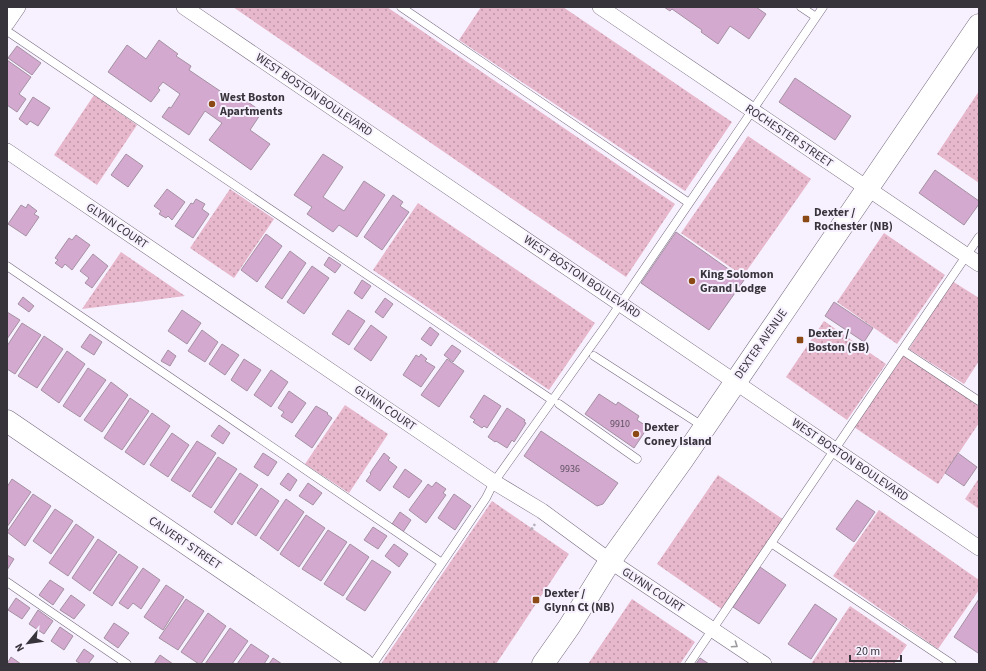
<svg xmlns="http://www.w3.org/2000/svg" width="986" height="671" font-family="'Source Sans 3',sans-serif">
  <defs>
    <pattern id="grass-dots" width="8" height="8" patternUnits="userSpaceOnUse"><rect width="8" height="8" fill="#e7b7cb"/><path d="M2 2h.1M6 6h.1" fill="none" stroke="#bc96a6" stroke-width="1.8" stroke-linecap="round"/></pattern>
  </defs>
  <rect width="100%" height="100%" fill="#f7f0fe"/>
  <path fill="url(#grass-dots)" d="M233 7H387L675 204 626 277Z
    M481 7H563L732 122 685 191 459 40Z
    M979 91V183L937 154Z
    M94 95 137 125 97 185 54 155Z
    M748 136 811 179 743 276 681 233Z
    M230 189 274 219 234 278 190 248Z
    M418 203 595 323 549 390 373 270Z
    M884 233 945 275 897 344 837 302Z
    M121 252 185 296 82 309Z
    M952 281 979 298V361L964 384 909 349Z
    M824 321 886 364 847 420 786 377Z
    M904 355 979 406V423L938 484 854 427Z
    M345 405 388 434 349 493 305 464Z
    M718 475 784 520 723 610 657 564Z
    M979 478V509L965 499Z
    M492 501 569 554 496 664H381Z
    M879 510 979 580V590L938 649 833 576Z
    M632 599 695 642 680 664H588Z
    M850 606 907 645 894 664H811Z"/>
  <path fill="#d4a9cf" stroke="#a491a2" d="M664 7H756L766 14 749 39 730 26 718 44 701 32 702 30 672 9 670 11Z
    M159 40 178 54 176 56 191 66 189 70 226 95 228 91 244 102 245 100 262 112 250 130 270 144 251 170 209 140 222 123 205 111 189 135 162 117 169 107 171 108 180 94 163 82 158 88 160 90 151 102 108 72 127 45 146 59Z
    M17 46 41 63 32 75 8 58Z
    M7 60 31 77 19 94 26 99 17 112 7 105Z
    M795 78 851 116 835 140 779 102Z
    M33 97 50 108 38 126 30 121 27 125 19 119Z
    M126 154 143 166 128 187 111 175Z
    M323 154 343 167 323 197 344 211 364 181 385 195 357 237 339 225 333 232 307 214 312 207 294 195Z
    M935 170 979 201V204L964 225 919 193Z
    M167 189 185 202 172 220 168 216 166 218 159 214 161 211 154 206Z
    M393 195 403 202 400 206 409 212 382 250 364 237Z
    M196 199 205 204 202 209 209 214 193 238 175 226 191 203 193 204Z
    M28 204 37 211 34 214 39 217 26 236 8 224 21 205 26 208Z
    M676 232 744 280 709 330 641 283Z
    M266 234 282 246 257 282 241 270Z
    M76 235 90 245 72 270 65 264 62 268 55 263 58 260 55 258 69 238 72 240Z
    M290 251 306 263 282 299 265 287Z
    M93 254 108 266 92 288 85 283 89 278 80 271Z
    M329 257 341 265 335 273 324 265Z
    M312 266 329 278 304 314 287 302Z
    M362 280 371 286 362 299 354 293Z
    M23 297 34 306 29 312 18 304Z
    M385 298 393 304 383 318 375 312Z
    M834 302 873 328 864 342 825 316Z
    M182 310 201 323 187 344 168 331Z
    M348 310 365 321 349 345 332 334Z
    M7 312 20 320 7 339Z
    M22 323 41 335 15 374 7 369V346Z
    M371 325 387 337 371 361 354 349Z
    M430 327 439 334 431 346 421 339Z
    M202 330 218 342 205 362 188 351Z
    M90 334 102 342 94 355 81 347Z
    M44 336 63 349 37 388 18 376Z
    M222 344 239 355 225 375 209 364Z
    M452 345 461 351 453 362 444 355Z
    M168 350 176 356 170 366 161 361Z
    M67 351 85 364 59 403 41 390Z
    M421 354 427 359 425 361 435 367 421 387 403 375 416 355 419 357Z
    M244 359 261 370 247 391 231 380Z
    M447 359 464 371 439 407 421 395Z
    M88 368 106 380 80 417 63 406Z
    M271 370 288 382 271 407 254 395Z
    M111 382 128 395 102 432 84 420Z
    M289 391 306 403 292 423 281 416 284 412 278 408Z
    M599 394 616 405 618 402 639 416 637 420 648 427 634 448 585 414Z
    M484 395 501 406 487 428 484 426 482 428 473 422 475 420 470 417Z
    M130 398 149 411 122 450 104 438Z
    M316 406 328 413 327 414 332 418 312 448 295 436Z
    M507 408 525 420 524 422 526 423 514 442 512 440 507 448 496 441 495 442 488 437Z
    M152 413 170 426 144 465 125 452Z
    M219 425 230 433 223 444 211 436Z
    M541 431 618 483 603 504 597 506 524 456Z
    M172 433 189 445 168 477 150 465Z
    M197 441 216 453 190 492 171 480Z
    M263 453 277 462 268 476 254 467Z
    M384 453 390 458 388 460 397 467 380 491 366 481 371 474 370 473Z
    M958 453 977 467 964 486 945 473Z
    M218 457 237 469 211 508 192 496Z
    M405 469 422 481 409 498 393 487Z
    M240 473 258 485 232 525 214 512Z
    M288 473 297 480 290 491 280 484Z
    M12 479 31 492 7 527V487Z
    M436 482 446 489 443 493 446 495 426 523 409 510 428 484 432 487Z
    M308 483 322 493 313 505 299 496Z
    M261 488 279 501 256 536 237 523Z
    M33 494 51 506 25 546 7 532Z
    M454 494 471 506 455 530 438 518Z
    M286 499 304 512 278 551 260 538Z
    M857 500 875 512 854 542 836 529Z
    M55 509 73 521 51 554 33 541Z
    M400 512 411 520 403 532 392 524Z
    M306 515 325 528 299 567 280 554Z
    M76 524 94 537 68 576 49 563Z
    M373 527 387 536 378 549 364 540Z
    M328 530 347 542 321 581 302 569Z
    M98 539 117 552 90 591 72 578Z
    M350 544 369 557 343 596 324 584Z
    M394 544 408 554 399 567 385 556Z
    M119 554 138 567 112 606 93 593Z
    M7 555 14 559 7 570Z
    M372 560 391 572 365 611 346 599Z
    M760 567 786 585 759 624 733 607Z
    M143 568 160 580 141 609 133 603 128 609 119 603Z
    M50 580 64 589 53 605 39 595Z
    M166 585 184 597 163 630 144 617Z
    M71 595 85 605 74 619 60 610Z
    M16 598 30 608 22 619 8 610Z
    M186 599 204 611 178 650 159 638Z
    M979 599V651L978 653 954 637Z
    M815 604 837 619 811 659 788 644Z
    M38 610 53 621 44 634 29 624Z
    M208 613 226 626 201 664H199L181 652Z
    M114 623 129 633 118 648 104 638Z
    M60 627 73 636 64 650 51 641Z
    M230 628 248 641 232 664H205Z
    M251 644 269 656 264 664H237Z
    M84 649 94 656 88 664H81L76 661Z
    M160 655 173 664H154Z
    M11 657 21 664H7Z
    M273 658 282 664H269Z
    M700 658 709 664H696Z"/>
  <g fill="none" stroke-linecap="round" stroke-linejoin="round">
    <g stroke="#766b7f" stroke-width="9">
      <path id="lane" d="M401 7 689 203
        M801 7 816 17
        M7 31 552 400
        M7 266 442 563
        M902 350 979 401
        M594 356 704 427
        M559 404 637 459
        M771 543 952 664
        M7 582 127 664
        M373 664 442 563 486 498 494 482 606 325 823 7
        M689 664 979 237"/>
    </g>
    <g stroke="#766b7f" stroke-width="16">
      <path id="street" d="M184 7 979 548
        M600 7 979 264
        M7 23 18 7
        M7 151 494 482 542 511 610 561 764 664"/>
    </g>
    <g stroke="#766b7f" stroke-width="23">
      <path id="secondary" d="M7 421 363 664
        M543 664 569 627 610 561 683 459 979 25"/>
    </g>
    <path stroke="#b5afbb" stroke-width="2.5" stroke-dasharray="3 2" stroke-linecap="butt" d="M531 530 535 524"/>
    <use href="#lane" stroke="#fff" stroke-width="8"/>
    <use href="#street" stroke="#fff" stroke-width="15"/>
    <use href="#secondary" stroke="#fff" stroke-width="22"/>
  </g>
  <defs><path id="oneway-chevron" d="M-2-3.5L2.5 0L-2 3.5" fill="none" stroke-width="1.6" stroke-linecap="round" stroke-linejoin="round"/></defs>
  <use stroke="#9c9a9e" href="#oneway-chevron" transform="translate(735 645) rotate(34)"/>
  <g fill="#8a4915" stroke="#f7f0fe" stroke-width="1.5">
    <circle cx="212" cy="104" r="4"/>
    <rect x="802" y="215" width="8" height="8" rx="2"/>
    <circle cx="692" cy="281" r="4"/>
    <rect x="796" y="336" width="8" height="8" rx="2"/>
    <circle cx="636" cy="434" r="4"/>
    <rect x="532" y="596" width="8" height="8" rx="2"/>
  </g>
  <g text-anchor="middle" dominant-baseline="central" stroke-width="4" stroke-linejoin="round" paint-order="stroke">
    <g font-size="10" fill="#5f5161">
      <text x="620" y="424">9910</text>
      <text x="570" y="469">9936</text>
    </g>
    <g font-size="12" fill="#38343c" stroke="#f7f0fe">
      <text transform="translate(314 95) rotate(34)">WEST BOSTON BOULEVARD</text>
      <text transform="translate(789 136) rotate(34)">ROCHESTER STREET</text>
      <text transform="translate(117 226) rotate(34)">GLYNN COURT</text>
      <text transform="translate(582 277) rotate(34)">WEST BOSTON BOULEVARD</text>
      <text transform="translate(761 344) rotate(-55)">DEXTER AVENUE</text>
      <text transform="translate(385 408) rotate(34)">GLYNN COURT</text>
      <text transform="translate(850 460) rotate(34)">WEST BOSTON BOULEVARD</text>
      <text transform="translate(185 543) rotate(34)">CALVERT STREET</text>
      <text transform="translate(653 590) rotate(33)">GLYNN COURT</text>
    </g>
    <g font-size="12" font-weight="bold" fill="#38343c" stroke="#f7f0fe" text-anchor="start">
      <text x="220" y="97">West Boston<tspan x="220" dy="14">Apartments</tspan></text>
      <text x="814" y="212">Dexter /<tspan x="814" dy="14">Rochester (NB)</tspan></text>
      <text x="700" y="274">King Solomon<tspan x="700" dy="14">Grand Lodge</tspan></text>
      <text x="808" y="333">Dexter /<tspan x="808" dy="14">Boston (SB)</tspan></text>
      <text x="644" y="427">Dexter<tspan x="644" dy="14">Coney Island</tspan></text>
      <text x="544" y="593">Dexter /<tspan x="544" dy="14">Glynn Ct (NB)</tspan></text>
    </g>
  </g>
  <rect width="986" height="671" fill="none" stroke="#38343c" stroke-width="16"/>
  <g transform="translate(28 643) rotate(241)" stroke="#f7f0fe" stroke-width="3" paint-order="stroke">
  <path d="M0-3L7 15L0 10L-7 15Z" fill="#38343c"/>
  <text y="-6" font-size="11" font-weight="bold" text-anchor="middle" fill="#38343c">N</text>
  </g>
  <path d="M850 655v6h51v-6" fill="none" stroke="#38343c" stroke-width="2"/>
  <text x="856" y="655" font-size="12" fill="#38343c" stroke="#f7f0fe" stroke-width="3" paint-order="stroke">20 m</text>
</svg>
